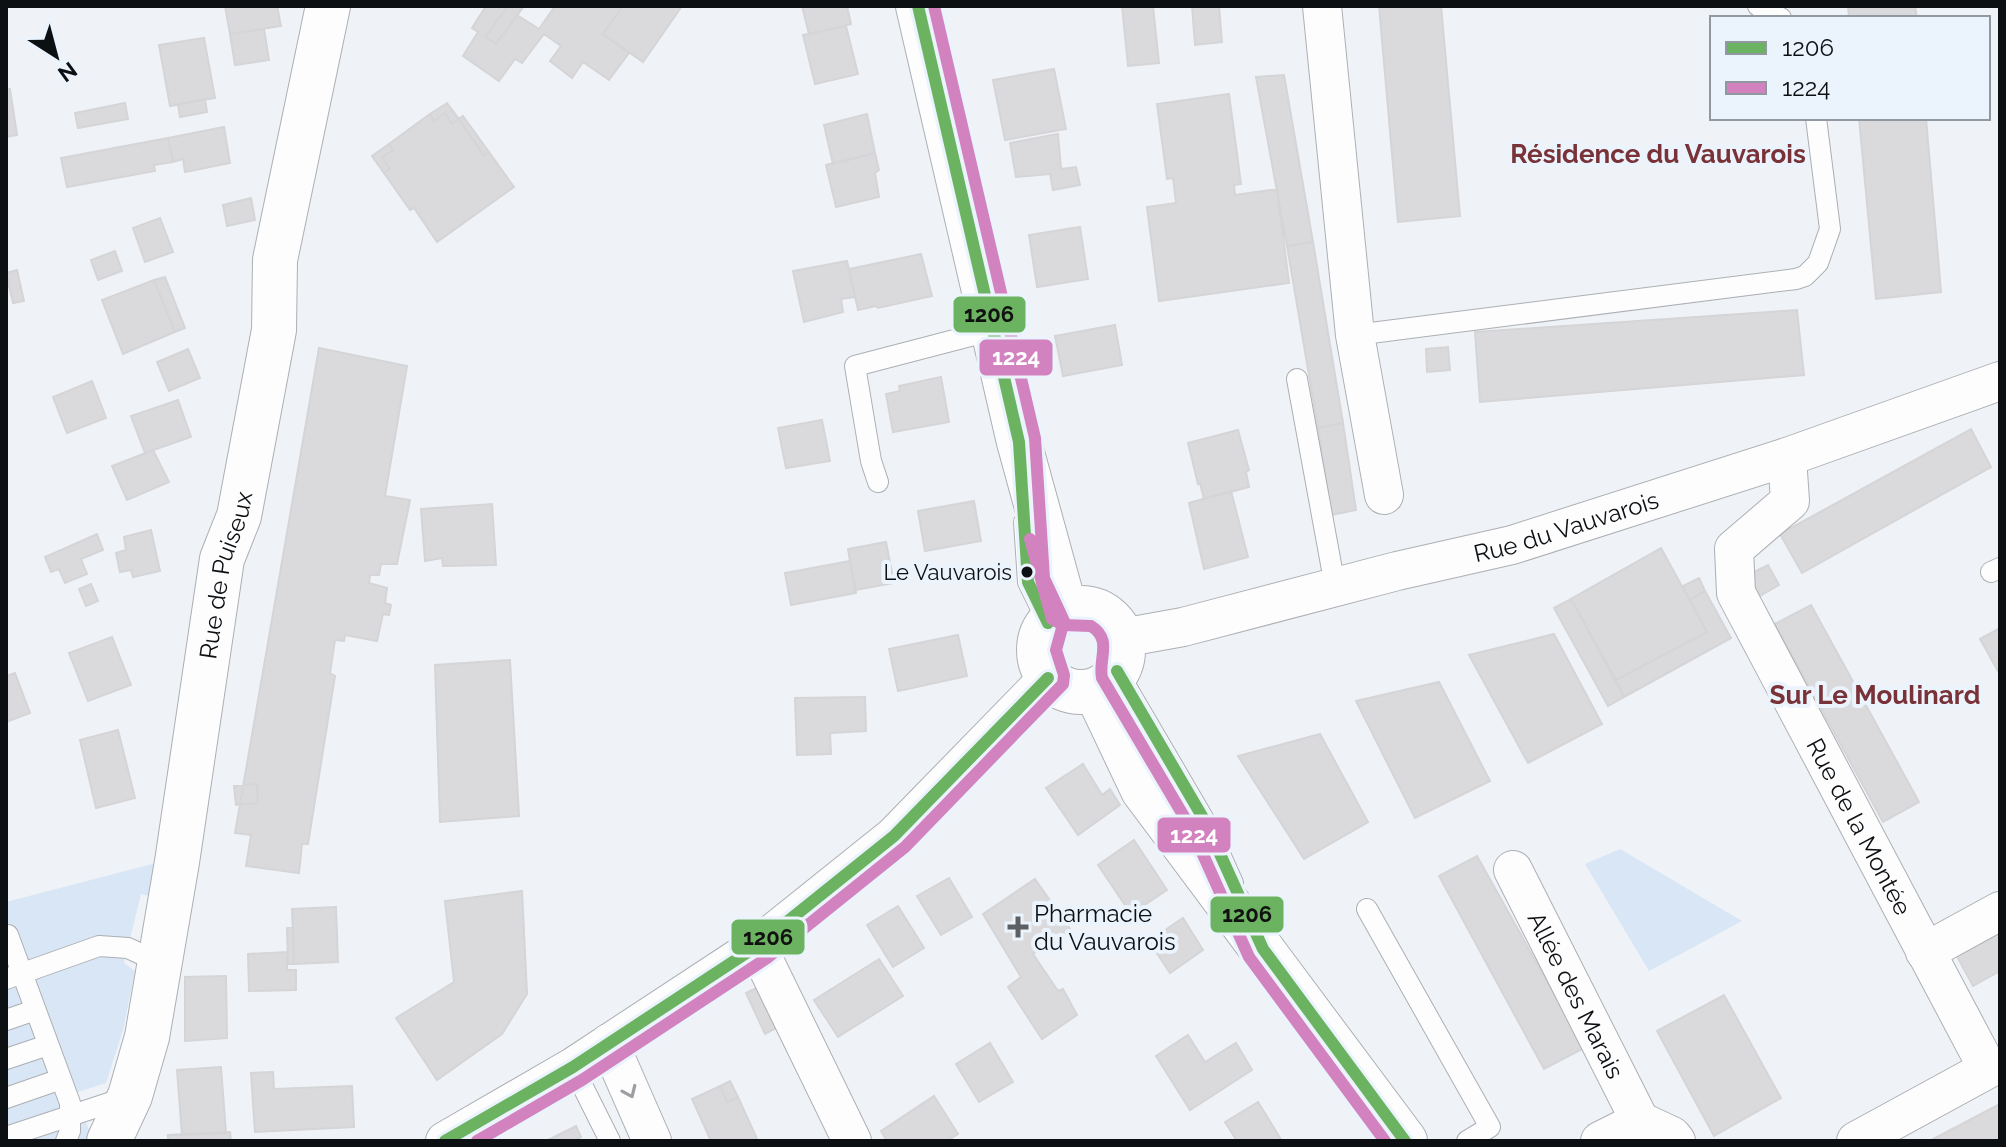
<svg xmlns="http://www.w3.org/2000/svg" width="2006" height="1147" font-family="Raleway,sans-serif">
  <rect width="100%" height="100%" fill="#eff3f8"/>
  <path fill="#d8e6f5" d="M1620 849 1742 921 1649 971 1585 864Z
    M156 863 149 896 141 894 124 963 135 971 123 1030 106 1083 75 1093 90 1132 86 1141H6V902Z"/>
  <path fill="#dadadc" stroke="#d5d4d6" stroke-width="2" d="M225 6H277L281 26 230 34Z
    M486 6H508L485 37 496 44 517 15 539 29 555 6H623L603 34 629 53 609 80 583 62 572 78 550 61 561 46 544 34 522 63 515 59 499 81 463 56 478 32 472 28Z
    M508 6H524L496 44 485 37Z
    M623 6H682L643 62 603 34Z
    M802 6H847L851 24 809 34Z
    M1122 6H1153L1159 63 1128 66Z
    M1192 6H1219L1222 42 1195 45Z
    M1379 6H1441L1460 216 1398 222Z
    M1848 6H1915L1917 18H1849Z
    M846 26 858 74 815 84 803 35Z
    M264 29 269 60 235 65 230 34Z
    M204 38 215 98 170 106 159 45Z
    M1054 69 1066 129 1005 140 993 80Z
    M1284 75 1313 242 1287 246 1256 77Z
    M10 89 17 135 6 137V90Z
    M1229 94 1241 184 1234 185 1235 195 1277 189 1289 283 1159 301 1147 207 1176 203 1173 178 1167 179 1157 104Z
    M205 99 207 112 180 117 178 104Z
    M125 103 128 119 78 128 75 113Z
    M447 103 459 119 452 124 445 113 434 121 430 114Z
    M445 113 452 124 459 119 484 156 489 152 514 187 437 242 414 208 410 210 384 173 390 168 382 158 393 150 389 144 430 114 434 121Z
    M867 114 875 153 833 164 824 125Z
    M463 116 489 152 484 156 459 119Z
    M1859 118H1926L1941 292 1876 299Z
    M224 127 230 163 185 172 183 159 173 162 168 138Z
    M1058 134 1061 169 1076 167 1080 185 1053 190 1050 174 1016 177 1010 143Z
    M168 138 173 162 154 165 155 171 67 187 61 158Z
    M389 144 393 150 382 158 390 168 384 173 372 156Z
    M875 153 879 170 875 173 879 197 836 207 826 165Z
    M251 198 255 220 227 226 223 205Z
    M160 218 173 252 145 262 133 228Z
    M1080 227 1088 279 1037 287 1029 235Z
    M1313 242 1343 423 1318 428 1287 246Z
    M115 251 122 271 98 280 91 260Z
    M921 254 932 296 878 308 876 306 858 310 849 269Z
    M847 261 855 297 841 299 843 312 804 322 793 271Z
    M17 270 24 301 13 303 6 273Z
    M165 277 185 328 175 332 154 280Z
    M154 280 175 332 123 354 102 300Z
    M1797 310 1804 375 1480 402 1475 332Z
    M1115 325 1122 365 1063 376 1055 336Z
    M1448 347 1450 370 1427 372 1426 349Z
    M319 348 407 366 385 496 410 500 397 564H381L379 575H370L369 583 387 588 385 603 391 605 389 615 383 614 377 641 345 635 344 641 335 640 330 673 335 676 308 844H302L299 873 246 866 251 835 235 833Z
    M188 349 200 378 169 391 157 362Z
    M941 377 949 422 893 432 886 394 900 391 899 386Z
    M92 381 106 418 67 433 53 397Z
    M178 400 191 437 145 453 131 416Z
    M822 420 830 461 786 468 778 428Z
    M1343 423 1356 510 1331 515 1318 428Z
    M1971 429 1991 467 1802 573 1780 534Z
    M1238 430 1249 470 1246 472 1249 487 1204 499 1200 483 1198 484 1188 443Z
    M153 450 169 482 127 500 112 466Z
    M1231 491 1248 557 1204 569 1189 503Z
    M974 501 981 541 925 551 918 511Z
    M492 504 496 565 443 566 442 558 425 561 421 509Z
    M151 530 160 571 133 577 131 570 120 572 116 553 126 550 124 537Z
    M97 534 103 550 81 559 87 574 65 583 59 569 51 572 45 557Z
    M886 542 894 583 855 590 848 549Z
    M1661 548 1707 632 1616 680 1571 599Z
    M850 561 856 593 791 605 785 573Z
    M1768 565 1779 585 1760 596 1748 575Z
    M1699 578 1705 591 1690 600 1683 586Z
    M91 584 98 601 86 606 79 589Z
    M1705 591 1731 638 1624 697 1616 680 1707 632 1690 600Z
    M1571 599 1624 697 1608 706 1554 608Z
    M1811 605 1919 802 1883 822 1775 624Z
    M2000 628V675L1980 639Z
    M1554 634 1602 724 1528 763 1469 655Z
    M958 635 967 676 898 691 889 649Z
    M112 637 131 685 88 701 69 653Z
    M510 660 519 816 440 822 435 665Z
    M15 673 30 713 6 722V676Z
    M1439 682 1490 781 1415 818 1356 701Z
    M865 697 866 731 830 733 831 754 797 755 795 698Z
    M118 730 135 798 96 808 80 740Z
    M1320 734 1368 822 1304 859 1238 756Z
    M1083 764 1102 795 1110 789 1120 805 1078 835 1046 788Z
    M257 784 258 803 236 805 234 786Z
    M1134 840 1167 890 1131 914 1098 865Z
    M1477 856 1584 1048 1544 1069 1439 876Z
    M949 878 972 917 941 935 917 896Z
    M1035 879 1070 929 1033 954 1058 991 1063 989 1077 1015 1042 1039 1008 987 1021 977 983 914Z
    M522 891 527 994 502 1034 437 1080 396 1018 454 982 445 901Z
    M898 906 924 948 893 967 867 925Z
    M336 907 338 962 294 964 292 909Z
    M1183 918 1203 950 1170 973 1149 941Z
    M2000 926V971L1973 986 1954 951Z
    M293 927 294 964H288L287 928Z
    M287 952V970H296V990L249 991 248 954Z
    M879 959 903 996 838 1037 814 1000Z
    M226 976 227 1038 185 1041V977Z
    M765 984 784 1024 765 1034 746 993Z
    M1724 995 1781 1098 1714 1136 1657 1031Z
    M1188 1035 1205 1062 1236 1043 1252 1070 1190 1110 1156 1056Z
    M990 1043 1013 1082 979 1102 956 1064Z
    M221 1067 226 1133 182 1135 177 1070Z
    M273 1072 274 1089 352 1086 354 1127 255 1132 251 1073Z
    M730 1081 738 1097 727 1102 720 1086Z
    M720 1086 727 1102 738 1097 758 1141H711L692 1099Z
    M934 1096 958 1134 947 1141H887L881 1131Z
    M1258 1102 1282 1141H1237L1225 1122Z
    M2000 1104V1141H1931V1140Z
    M576 1126 581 1137 573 1141H546Z
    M230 1132 231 1141H168V1135Z"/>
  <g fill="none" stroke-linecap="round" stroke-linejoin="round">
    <g stroke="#acafb3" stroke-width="22">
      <path id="service" d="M1758 6 1781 18
        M1355 335 1796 279 1805 276 1818 263 1830 229 1816 118
        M1297 379 1335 586
        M878 482 871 461 855 366 993 330
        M1024 522 1028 582 1048 623
        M1991 572 2000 568
        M1117 671 1206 823 1233 883
        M1367 909 1490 1127 1467 1141
        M6 936 8 935 70 1103V1131L66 1141
        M6 979 99 946 128 948 160 963
        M6 1020 35 1010
        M6 1059 48 1045
        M573 1067 610 1141
        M6 1098 61 1079
        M6 1137 127 1097"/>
    </g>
    <g stroke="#acafb3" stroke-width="40">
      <g id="minor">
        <path d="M1322 6 1355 335 1384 495"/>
        <path id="s1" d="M1787 457 1790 501 1734 549 1736 593 1988 1069 1856 1141"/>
        <path id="s2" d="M1122 638 1183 627 1397 571 1512 545 1787 457 2000 381"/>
        <path id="s3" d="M1513 870 1640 1121"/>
        <path d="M757 946 852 1141"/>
        <path d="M1925 952 2000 911"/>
        <path d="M609 1043 652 1141"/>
        <path d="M445 1141 573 1067 757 946 894 836 1048 678"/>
        <path d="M1600 1141 1640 1121 1672 1136 1676 1141"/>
      </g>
    </g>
    <g stroke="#acafb3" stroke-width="46">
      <g id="tertiary">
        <path d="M918 6 1019 442 1065 609"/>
        <circle cx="1081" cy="650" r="42"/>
        <path d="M1096 691 1143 790 1405 1141"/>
        <path id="s4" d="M109 1141 130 1096 147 1037 177 862 222 559 239 516 274 330 275 260 328 6"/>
      </g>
    </g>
    <use href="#service" stroke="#fdfdfe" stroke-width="20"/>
    <use href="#minor" stroke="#fdfdfe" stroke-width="38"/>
    <use href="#tertiary" stroke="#fdfdfe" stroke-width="44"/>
    <g stroke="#ebf3fc" stroke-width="18">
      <path id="bus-1" d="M918 6 1019 442 1028 582 1048 623
        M1117 671 1206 823 1263 949 1405 1141
        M445 1141 573 1067 757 946 894 836 1048 678"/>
    </g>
    <g stroke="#ebf3fc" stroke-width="18">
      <path id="bus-2" d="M1030 539 1052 619 1063 625 1091 626C1113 640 1098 658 1102 678L1192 830 1249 957 1385 1141
        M477 1141 582 1080 767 958 905 847 1063 684 1064 675 1056 650 1064 621 1044 578 1035 438 934 6"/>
    </g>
    <use href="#bus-1" stroke="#6bb360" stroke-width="12"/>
    <use href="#bus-2" stroke="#d282be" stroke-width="12"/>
  </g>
  <defs><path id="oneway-chevron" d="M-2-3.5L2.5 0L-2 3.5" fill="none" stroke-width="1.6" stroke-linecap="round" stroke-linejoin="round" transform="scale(2)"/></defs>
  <use stroke="#9d9ea0" href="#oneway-chevron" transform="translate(630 1092) rotate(66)"/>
  <circle fill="#0d1013" stroke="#ebf3fc" stroke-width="3" cx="1027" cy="572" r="7"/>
  <path fill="#5c5f63" stroke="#ebf3fc" stroke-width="3" d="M1014 915h8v8h8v8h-8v8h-8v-8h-8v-8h8z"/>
  <g text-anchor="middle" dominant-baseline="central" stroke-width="8" stroke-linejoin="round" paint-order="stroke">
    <g font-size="22" fill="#0d1013" stroke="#ebf3fc" text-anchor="end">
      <text x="1012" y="572">Le Vauvarois</text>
    </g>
    <g font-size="24" fill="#0d1013" stroke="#ebf3fc">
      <text stroke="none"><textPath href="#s2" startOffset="458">Rue du Vauvarois</textPath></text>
      <text stroke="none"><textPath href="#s4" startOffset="580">Rue de Puiseux</textPath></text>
      <text stroke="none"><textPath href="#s1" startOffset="426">Rue de la Montée</textPath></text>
      <text stroke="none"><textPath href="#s3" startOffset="140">Allée des Marais</textPath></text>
    </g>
    <g font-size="24" fill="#0d1013" stroke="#ebf3fc" text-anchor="start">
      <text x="1034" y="913">Pharmacie<tspan x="1034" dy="28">du Vauvarois</tspan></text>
    </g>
    <g font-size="26" font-weight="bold" fill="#793238" stroke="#ebf3fc">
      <text x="1658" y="154">Résidence du Vauvarois</text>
      <text x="1875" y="695">Sur Le Moulinard</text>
    </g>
  </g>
  <g stroke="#ebf3fc" stroke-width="3">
    <rect x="952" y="295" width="75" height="39" rx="8" fill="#6bb360"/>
    <rect x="978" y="338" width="76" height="39" rx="8" fill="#d282be"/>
    <rect x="1156" y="816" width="76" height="38" rx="8" fill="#d282be"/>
    <rect x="1209" y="895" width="76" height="39" rx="8" fill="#6bb360"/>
    <rect x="730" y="918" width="76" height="38" rx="8" fill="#6bb360"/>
  </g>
  <g font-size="22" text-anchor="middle" font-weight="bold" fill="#fff">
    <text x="1016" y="365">1224</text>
    <text x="1194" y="843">1224</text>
  </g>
  <g font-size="22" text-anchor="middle" font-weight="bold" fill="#111">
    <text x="989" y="322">1206</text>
    <text x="1247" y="922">1206</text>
    <text x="768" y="945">1206</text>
  </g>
  <rect width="2006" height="1147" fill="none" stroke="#0d1013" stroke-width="16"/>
  <rect x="1710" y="16" width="280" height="104" fill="#ebf3fc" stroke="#92989f" stroke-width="2"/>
  <rect x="1726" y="42" width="40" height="12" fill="#6bb360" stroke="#92989f" stroke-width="2"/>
  <text x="1782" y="56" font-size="24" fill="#0d1013">1206</text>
  <rect x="1726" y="82" width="40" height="12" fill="#d282be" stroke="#92989f" stroke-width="2"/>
  <text x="1782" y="96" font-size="24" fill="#0d1013">1224</text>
  <g transform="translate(56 56) rotate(144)" stroke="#ebf3fc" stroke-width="6" paint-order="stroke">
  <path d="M0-6L14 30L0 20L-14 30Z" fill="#0d1013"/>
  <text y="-12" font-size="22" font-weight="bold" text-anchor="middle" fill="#0d1013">N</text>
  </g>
</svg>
